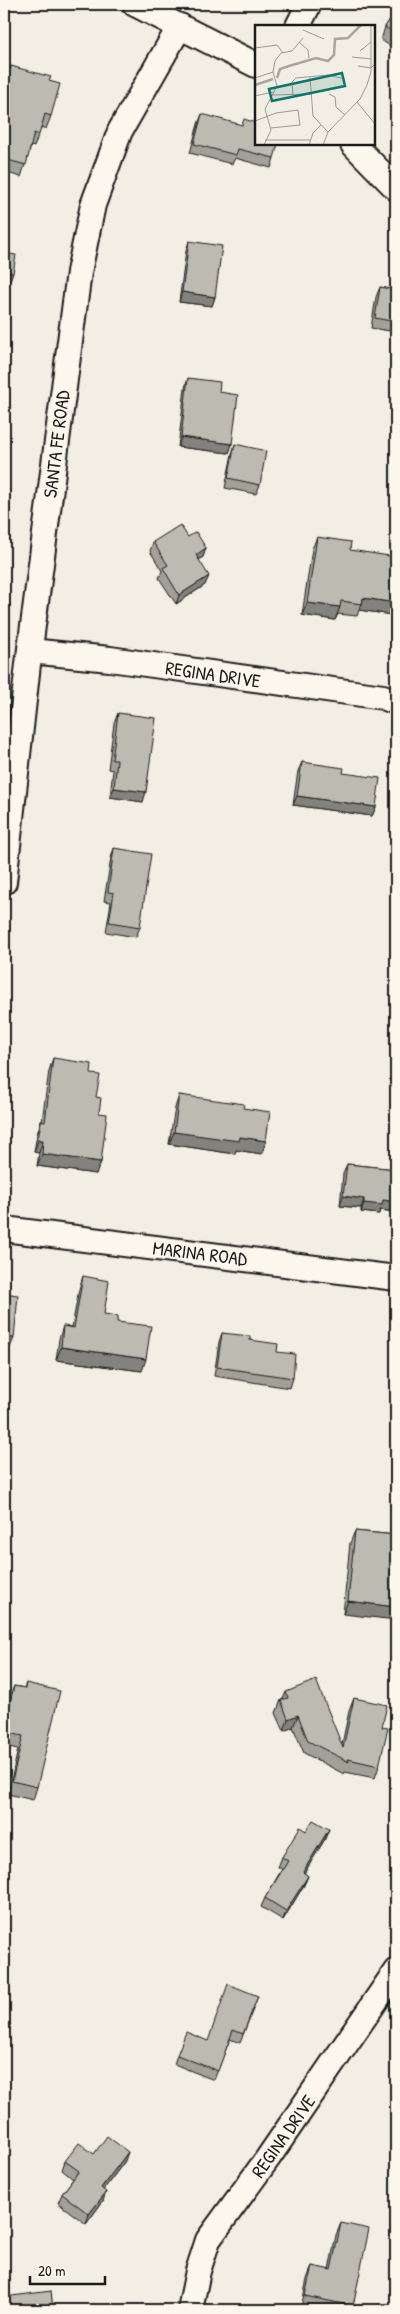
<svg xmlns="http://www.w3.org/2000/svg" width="400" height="2314" font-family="'Patrick Hand',sans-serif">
  <rect width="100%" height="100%" fill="#f2eee4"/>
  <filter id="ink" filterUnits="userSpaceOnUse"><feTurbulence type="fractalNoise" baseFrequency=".02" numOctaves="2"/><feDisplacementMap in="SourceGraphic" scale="10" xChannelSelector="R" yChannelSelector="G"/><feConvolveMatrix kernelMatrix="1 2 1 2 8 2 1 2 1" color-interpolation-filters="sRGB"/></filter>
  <g filter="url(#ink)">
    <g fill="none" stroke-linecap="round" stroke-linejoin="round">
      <g stroke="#1c1c1c" stroke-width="28">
        <path id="street" d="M135 4 256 65
          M298 26 309 4
          M353 144 396 188
          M30 651 110 659 383 697 396 702
          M4 882 28 664 79 272 93 205 120 131 180 26
          M4 1229 396 1278
          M190 2310 198 2271 208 2240 268 2158 396 1971"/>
      </g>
      <use href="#street" stroke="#fbf7ec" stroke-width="24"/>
    </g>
    <path fill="#a3a098" stroke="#1c1c1c" d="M392 4H396V10L391 6Z
      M396 10V50L381 40 385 27Z
      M11 66 49 81 51 116 46 129 41 127 34 147 31 146 21 177 4 172V68L10 70Z
      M202 114 274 158 271 168 235 158 232 164 190 153 198 124Z
      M189 241 215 297 212 306 179 302 186 251Z
      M4 253 13 273 9 282H4Z
      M380 287 396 290V332L371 328 376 297Z
      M188 378 219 392 232 444 229 453 178 447 185 388Z
      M235 444 260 485 256 494 225 488 232 454Z
      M188 537 206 548 203 557 199 560 205 585 176 604 159 578 162 571 150 551 153 542Z
      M317 537 350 550 392 615 359 610 357 616 338 614 335 620 302 615 312 549Z
      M118 713 143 802 110 797 113 770 108 769 114 723Z
      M302 762 343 773 376 807 372 816 293 805 298 771Z
      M114 848 140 927 136 937 106 932 111 902 104 901 111 858Z
      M53 1058 91 1074 99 1113 101 1162 96 1174 37 1166 39 1153 34 1152 37 1134 41 1121H42L49 1071Z
      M179 1095 243 1108 266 1141 262 1154 236 1150 235 1154 169 1144 175 1108Z
      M347 1164 396 1169V1212L380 1210 379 1214 361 1212V1208L340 1206 343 1174Z
      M83 1276 104 1314 142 1371 56 1360 59 1339 63 1326 72 1327 79 1289Z
      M222 1333 250 1340 277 1352 293 1378 290 1388 214 1376 219 1342Z
      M355 1531 396 1535 343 1614 350 1543Z
      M26 1683 37 1787 33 1800 8 1794 18 1749 4 1746V1722L9 1698 14 1686 24 1688Z
      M286 1692 342 1744 349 1711 354 1698 382 1727 379 1766 375 1778 345 1772 344 1774 304 1753 293 1727 284 1731 276 1713 281 1700 283 1699Z
      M306 1831 325 1839 304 1873 308 1876 304 1885 283 1920 261 1907 265 1898 282 1869 278 1867 282 1857Z
      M258 1996 240 2043 230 2039 214 2080 174 2064 177 2055 208 2041Z
      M94 2154 125 2161 103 2190V2201L86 2224 58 2203 62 2194 73 2179 62 2170 65 2161Z
      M341 2223 353 2306 352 2310H309L301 2308 307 2279 312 2266 329 2270 336 2235Z"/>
    <path fill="#84827c" stroke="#1c1c1c" d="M182 292 215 297 212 306 179 302Z
      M181 437 232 444 229 453 178 447Z
      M206 548 203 557 192 564 196 555Z
      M209 576 205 585 176 604 179 595Z
      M363 598 396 603 392 615 359 610 362 604Z
      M307 603 340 607 335 620 302 615Z
      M114 788 146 792 143 802 110 797Z
      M297 796 376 807 372 816 293 805Z
      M174 1132 240 1137 266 1141 262 1154 236 1150 235 1154 169 1144Z
      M38 1140H43L39 1153 34 1152Z
      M42 1154 101 1162 96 1174 37 1166Z
      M343 1196 364 1199 361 1208 340 1206Z
      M383 1200 396 1202V1212L380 1210 379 1214 361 1212 364 1203Z
      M4 1337 14 1338 9 1350H4Z
      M61 1347 146 1359 142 1371 56 1360Z
      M348 1601 396 1607V1620L343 1614Z
      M298 1715 293 1727 284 1731 288 1719Z
      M329 1829 325 1839 299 1882 303 1872Z
      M308 1876 304 1885 283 1920 286 1911Z
      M128 2152 125 2161 98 2197 101 2188Z
      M106 2192 103 2201 86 2224 89 2214Z"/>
    <path fill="#bdbab1" stroke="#1c1c1c" d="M396 10V34L385 27Z
      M11 66 51 77 49 81 60 84 51 116 45 114 39 135 34 133 26 165 4 159V68L10 70Z
      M202 114 242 125 244 119 256 123V144H278L274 158 238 149 236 155 194 144Z
      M189 241 222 246 215 297 182 292Z
      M4 253 16 255 13 273 4 272Z
      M380 287 396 290V322L375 318Z
      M188 378 220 382 219 392 238 395 232 444 181 437Z
      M235 444 266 451 260 485 228 478Z
      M180 525 188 537 196 532 206 548 196 555 209 576 179 595 163 568 168 565 153 542Z
      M317 537 351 542 350 550 396 557V603L363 598 362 604 341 601 340 607 307 603Z
      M118 713 156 718 146 792 114 788 117 760H112Z
      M302 762 344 768 343 773 380 778 376 807 297 796Z
      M114 848 151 854 140 927 109 922 114 893 108 892Z
      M53 1058 92 1064 91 1074 100 1075 96 1097 101 1098 99 1113 107 1114 101 1162 42 1154 43 1140H38L41 1121 45 1122Z
      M179 1095 244 1104 243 1108 270 1112 266 1141 240 1137 239 1141 174 1132Z
      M347 1164 396 1169V1202L383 1200 382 1205 364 1203V1199L343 1196Z
      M83 1276 109 1281 104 1314 118 1316 117 1322 151 1326 146 1359 61 1347 63 1326 74 1328Z
      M4 1293 18 1295 14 1338 4 1337Z
      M222 1333 250 1336V1340L278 1344 277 1352 295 1354 293 1378 217 1367Z
      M355 1531 396 1535V1607L348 1601Z
      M316 1680 343 1748 354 1698 387 1705 382 1727 388 1728 379 1766 348 1759 349 1762 308 1741 298 1715 288 1719 281 1700 288 1698 286 1692Z
      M26 1683 60 1691 37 1787 12 1781 23 1736 4 1732V1728L14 1686 25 1688Z
      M313 1820 329 1829 303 1872 308 1876 286 1911 265 1898 288 1861 282 1857 300 1827 306 1831Z
      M228 1984 258 1996 243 2034 233 2030 218 2071 177 2055 186 2032 208 2041Z
      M107 2136 128 2152 101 2188 106 2192 89 2214 62 2194 79 2171 65 2161 79 2143 94 2154Z
      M341 2223 369 2229 353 2306 305 2296 312 2266 331 2270Z
      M51 2291 53 2310H4V2297Z"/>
  </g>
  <g text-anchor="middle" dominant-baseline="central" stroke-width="4" stroke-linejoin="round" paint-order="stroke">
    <g font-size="19" fill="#1c1c1c" stroke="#fbf7ec">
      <text transform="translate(56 444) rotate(-83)">SANTA FE ROAD</text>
      <text transform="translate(213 674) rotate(8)">REGINA DRIVE</text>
      <text transform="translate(200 1253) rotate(7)">MARINA ROAD</text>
      <text transform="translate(283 2136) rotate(-55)">REGINA DRIVE</text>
    </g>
  </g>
  <g transform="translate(255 25)">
    <rect width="120" height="120" fill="#f2eee4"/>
    <path fill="none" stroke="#a9a6a0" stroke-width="2.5" d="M22 53 25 44 34 41 61 33 73 36 79 30 80 14 93 13 106 0M0 60 18 54"/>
    <path fill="none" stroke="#9c9a94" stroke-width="1" d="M48 5 69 14M44 17 53 25 54 33M0 23 22 20 28 28M108 23 105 26 116 17M97 32 116 34M103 41 116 43 120 39M55 52 58 91 73 107M0 53 18 47M74 69 80 72 81 82 90 90M17 70 56 69M0 71 18 67M38 71 37 57 41 53 73 50 90 54M102 77 120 99M0 96 21 88 43 85 45 100 16 103M10 115H56M9 120 16 105 10 84 22 61 18 47 20 36 26 28 37 26 48 13M54 120 58 108 66 100M68 120 73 107 105 74 112 60 116 47V0"/>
    <path fill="#0f766e" fill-opacity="0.15" stroke="#0f766e" stroke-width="2.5" d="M87 48 90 61 17 76 14 64Z"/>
    <rect width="120" height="120" fill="none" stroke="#1c1c1c" stroke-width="2.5"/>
  </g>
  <rect width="400" height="2314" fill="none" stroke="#fbf7ec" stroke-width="20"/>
  <rect x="10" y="10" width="380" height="2294" fill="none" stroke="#1c1c1c" stroke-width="2" filter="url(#ink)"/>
  <path d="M30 2276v8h75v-8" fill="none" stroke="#1c1c1c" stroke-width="2.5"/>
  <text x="38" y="2276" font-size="15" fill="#1c1c1c" stroke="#fbf7ec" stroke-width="4" paint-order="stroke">20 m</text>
</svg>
